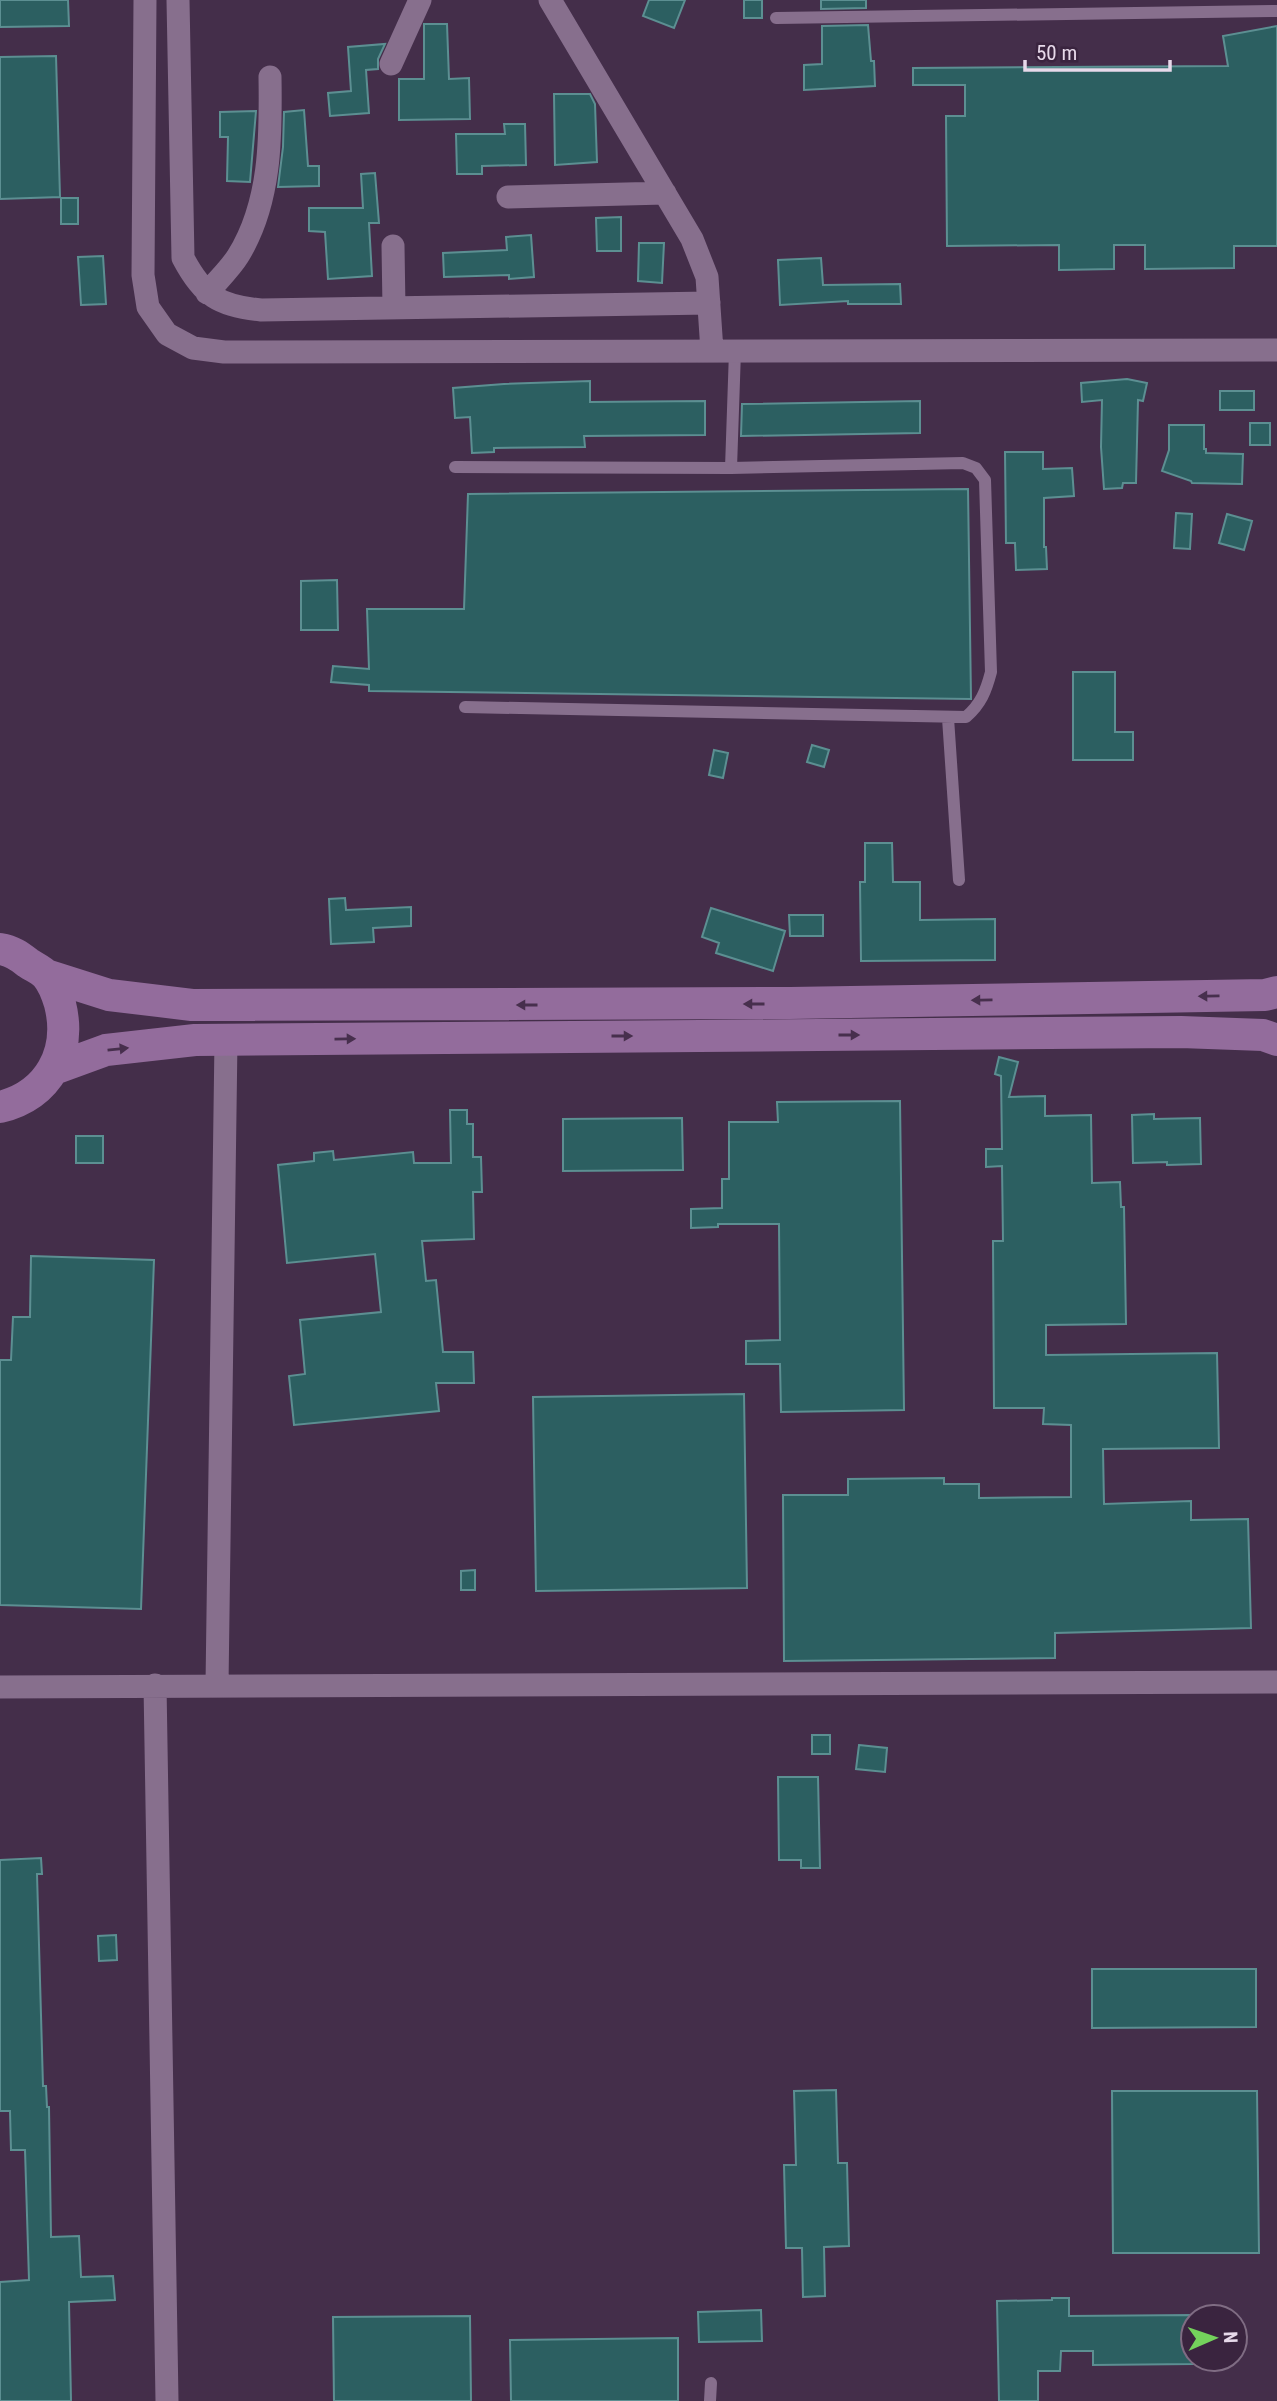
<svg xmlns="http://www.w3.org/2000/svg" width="1277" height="2401" font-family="'Roboto Condensed',sans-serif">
  <rect width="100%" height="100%" fill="#442e4a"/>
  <path fill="#2c5f61" stroke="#5c8f92" stroke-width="2" d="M0 0H68L69 26 0 27Z
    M649 0H685L674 28 643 16Z
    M744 0H762V18H744Z
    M821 0H866V8L821 9Z
    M424 24H447L449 79 469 78 470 119 399 120V79H424Z
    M868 25 871 61H874L875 86 804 90V65L822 64V26Z
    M1277 26V246H1234V268L1145 269V245H1114V269L1059 270V245L947 246 946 116H965V85H913V68L1228 66 1223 36Z
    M385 44 378 59V69L366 70 369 113 330 116 328 93 351 91 348 47Z
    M56 56 60 197 0 199V57Z
    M554 94H590L595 104 597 162 555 165Z
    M304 110 308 166H319V186L278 187 283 147 284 112Z
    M256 111 250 182 227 181 228 137H220V112Z
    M504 124H525L526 165 482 166V174H457L456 134H505Z
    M375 173 379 223H369L372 276 328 279 325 232 309 231V208H363L361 174Z
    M61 198H78V224H61Z
    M621 217V251H597L596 218Z
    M531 235 534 277 509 279V275L444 277 443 253 507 250 506 237Z
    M639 243H664L662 283 638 281Z
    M103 256 106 304 81 305 78 257Z
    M821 258 823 285 900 284 901 304H848V301L780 305 778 260Z
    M1127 379 1147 383 1143 401 1138 400 1136 483H1123L1122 488 1104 489 1101 447 1102 400 1082 402 1081 383Z
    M590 381V402L705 401V435L584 436 585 447 494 448V452L472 453 470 417 455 418 453 388 504 384Z
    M1220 391H1254V410H1220Z
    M920 401V433L741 436 742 404Z
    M1250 423H1270V445H1250Z
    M1169 425H1204V449H1206V453L1243 454 1242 484 1192 483 1191 481 1162 471 1169 450Z
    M1005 452H1043V469L1072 468 1074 496 1044 498V547H1046L1047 569 1016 570 1015 543H1006Z
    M968 489 971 699 369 691V685L331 682 333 666 369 669 367 609H464L468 494Z
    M1176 513 1192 514 1190 549 1174 548Z
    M1227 514 1252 521 1244 550 1219 543Z
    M337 580 338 630H301V581Z
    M1073 672H1115V732H1133V760H1073Z
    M812 745 829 750 824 767 807 762Z
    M714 750 728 753 723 778 709 775Z
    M865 843H892L893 882H920V920L995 919V960L861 961 860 882H865Z
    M345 898 346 910 411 907V926L373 928 374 942 331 944 329 899Z
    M711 908 785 931 773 971 716 953 719 943 702 937Z
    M789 915H823V936H790Z
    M999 1057 1018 1062 1009 1097 1045 1096V1116L1091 1115 1092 1183 1120 1182 1121 1207H1124L1126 1324 1046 1325V1355L1217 1353 1219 1448 1103 1449 1104 1504 1191 1501V1520L1248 1519 1251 1628 1055 1633V1658L784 1661 783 1495H848V1479L944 1478V1484H979V1498L1071 1497V1425L1043 1424 1044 1408H994L993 1241H1003L1002 1166 986 1167V1149H1002L1001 1076 995 1074Z
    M900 1101 904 1410 781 1412 780 1364H746V1341L780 1340 779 1224H718V1227L691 1228V1209L722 1208V1179H729V1122H778L777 1102Z
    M450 1110H467V1124H473V1157H481L482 1192H473L474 1239 422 1241 426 1281 436 1280 443 1352H473L474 1383H436L439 1411 294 1425 289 1376 305 1374 300 1320 381 1312 375 1254 287 1263 278 1165 314 1161V1153L333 1151 334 1160 413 1152 414 1163H451Z
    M1154 1114V1119L1200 1118 1201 1164 1167 1165V1162L1133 1163 1132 1115Z
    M682 1118 683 1170 563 1171V1119Z
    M76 1136H103V1163H76Z
    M31 1256 154 1260 141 1609 0 1605V1360H11L13 1317H30Z
    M744 1394 747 1588 536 1591 533 1397Z
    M475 1570V1590H461V1571Z
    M812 1735H830V1754H812Z
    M859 1745 887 1748 885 1772 856 1769Z
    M778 1777H818L820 1868H801V1860H779Z
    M41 1858 42 1874H37L43 2086H46L47 2107H49L51 2237 79 2236 81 2277 113 2276 115 2300 69 2302 71 2401H0V2282L29 2280 25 2150H11L10 2111H0V1860Z
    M116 1935 117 1960 99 1961 98 1936Z
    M1092 1969H1256V2027L1092 2028Z
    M836 2090 838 2163H847L849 2246 824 2247 825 2296 803 2297 802 2248H786L784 2165H796L794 2091Z
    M1112 2091H1257L1259 2253H1113Z
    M1052 2298H1069V2316L1193 2315V2364L1093 2365V2351H1061L1060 2371H1038V2401H999L997 2301 1052 2300Z
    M761 2310 762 2341 699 2342 698 2312Z
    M470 2316 471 2401H334L333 2317Z
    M678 2338V2401H511L510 2340Z"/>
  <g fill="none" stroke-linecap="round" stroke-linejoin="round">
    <path stroke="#876f8d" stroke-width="12" d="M776 18 1277 11
      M455 467 731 468 963 463 976 468 985 480 991 672C986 691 981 704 966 717L465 707
      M731 468 735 351
      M948 718 959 880
      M710 2401 711 2383"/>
    <path stroke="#876f8d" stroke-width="23" d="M145 0 143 275 148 307 167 334 193 348 224 352 1277 350
      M178 0 183 258C203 296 219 306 261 310L709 303
      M550 0 692 239 707 277 712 351
      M391 64 420 0
      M508 197 665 193
      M393 246 394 308
      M207 293C217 281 230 269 238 256 271 203 271 137 270 77
      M155 1685 167 2401
      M217 1685 226 1040
      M0 1687 1277 1682"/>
    <path stroke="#936c9c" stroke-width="32" d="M0 949C12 951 19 956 28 963 34 967 41 970 46 975 53 983 57 994 60 1004 72 1052 49 1095 0 1107
      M46 975 109 995 192 1005 790 1003 1265 995 1277 992
      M54 1069 106 1050 195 1040 1181 1032 1263 1035 1277 1040"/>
  </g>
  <defs><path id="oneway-solid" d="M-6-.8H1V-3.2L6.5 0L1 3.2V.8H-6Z" transform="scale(1.75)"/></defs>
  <g fill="#472f4d">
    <use href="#oneway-solid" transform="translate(1209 996) rotate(179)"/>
    <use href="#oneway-solid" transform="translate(982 1000) rotate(179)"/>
    <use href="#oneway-solid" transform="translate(754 1004) rotate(180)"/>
    <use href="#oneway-solid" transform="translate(527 1005) rotate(180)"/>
    <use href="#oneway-solid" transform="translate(849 1035)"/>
    <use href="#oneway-solid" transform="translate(622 1036)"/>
    <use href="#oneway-solid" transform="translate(345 1039) rotate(-1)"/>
    <use href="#oneway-solid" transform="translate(118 1049) rotate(-6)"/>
  </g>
  <g transform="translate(1214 2338) rotate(88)"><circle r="33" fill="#3a243f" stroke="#7f6c83" stroke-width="2"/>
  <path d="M0-5L12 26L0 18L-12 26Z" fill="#74d25c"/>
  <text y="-10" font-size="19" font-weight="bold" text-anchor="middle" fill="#e7d9ea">N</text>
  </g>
  <path d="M1025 60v10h145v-10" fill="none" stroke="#e7d9ea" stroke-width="3.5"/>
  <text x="1036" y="60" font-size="21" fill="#e7d9ea" stroke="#3a243f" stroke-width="5" paint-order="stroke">50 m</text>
</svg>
